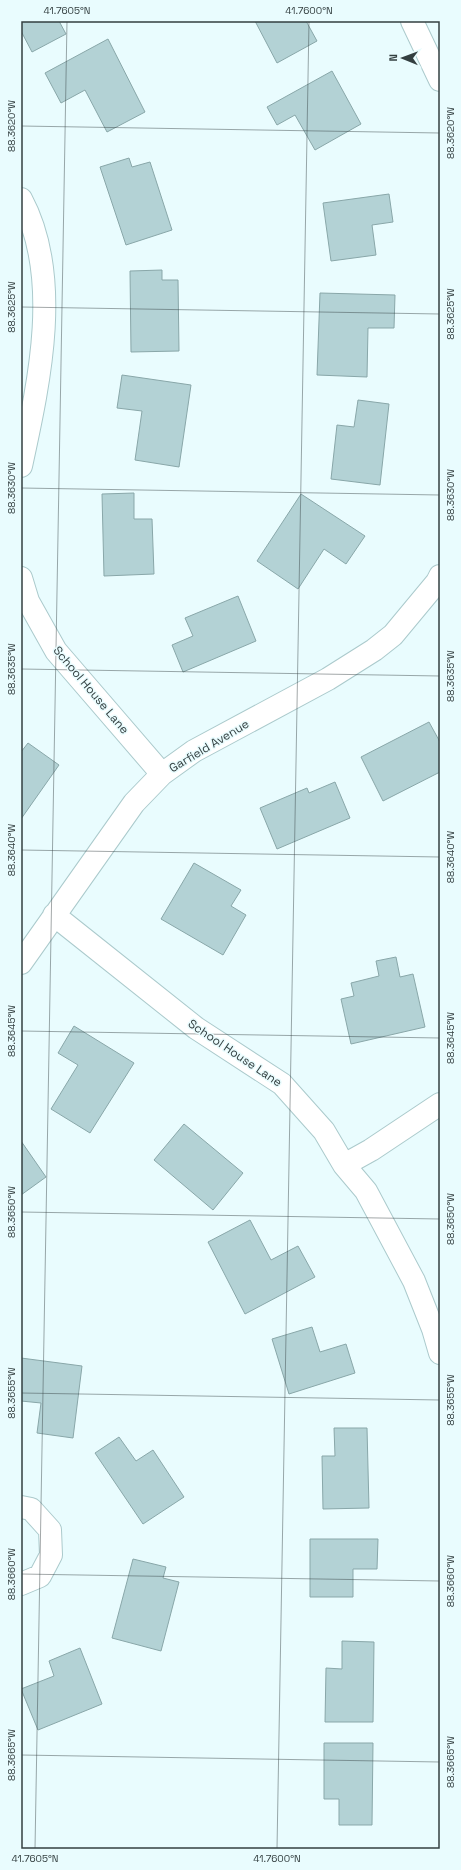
<svg xmlns="http://www.w3.org/2000/svg" width="461" height="1870" font-family="'Space Grotesk',sans-serif">
  <rect width="100%" height="100%" fill="#e9fcfe"/>
  <path fill="#b3d2d5" stroke="#89a7a9" d="M21 21H59L66 34 32 52 21 31Z
    M255 21H306L317 41 277 63Z
    M108 39 145 112 107 132 85 90 61 103 45 73Z
    M332 71 361 124 315 150 295 115 277 125 267 107Z
    M129 158 132 167 150 162 172 230 126 245 100 167Z
    M389 194 393 222 372 225 376 255 331 261 323 203Z
    M162 270V280H178L179 351 131 352 130 271Z
    M320 293 395 295 394 328H368L367 377 317 375Z
    M122 375 191 385 179 467 135 460 142 411 117 408Z
    M358 400 389 404 380 485 331 479 337 425 354 427Z
    M134 493V519H152L154 574 104 576 102 494Z
    M301 494 365 536 346 564 324 549 298 589 257 561Z
    M238 596 256 641 183 672 172 645 193 636 185 618Z
    M429 722 440 742V772L383 801 361 757Z
    M28 743 59 765 21 819V752Z
    M335 782 350 818 277 849 260 808 307 788 309 793Z
    M194 863 241 890 231 906 246 915 223 955 161 919Z
    M396 957 400 977 413 974 425 1027 351 1044 341 999 354 996 351 983 379 976 376 961Z
    M74 1026 134 1063 90 1133 51 1109 78 1065 58 1053Z
    M184 1124 243 1173 213 1210 154 1160Z
    M21 1141 46 1177 21 1195Z
    M250 1220 271 1260 298 1246 315 1277 245 1314 208 1242Z
    M312 1327 320 1352 346 1344 355 1373 289 1394 272 1339Z
    M21 1358 82 1366 73 1438 37 1433 41 1403 21 1401Z
    M334 1428H367L369 1508 323 1509 322 1456H335Z
    M119 1437 136 1461 153 1450 184 1497 143 1524 95 1453Z
    M310 1539H378L377 1569H353V1597H310Z
    M133 1559 166 1567 163 1578 179 1582 161 1651 112 1638Z
    M342 1641 374 1642 373 1722H325L326 1668 342 1669Z
    M80 1648 102 1704 38 1730 21 1689 54 1676 49 1661Z
    M324 1743H373L372 1825H339V1799H324Z"/>
  <g fill="none" stroke-linecap="round" stroke-linejoin="round">
    <g stroke="#abcacc" stroke-width="24">
      <path id="street" d="M412 21 440 80
        M21 199C63 277 39 383 21 466
        M21 578 28 601 56 651 162 774
        M54 915 196 1028 282 1084 324 1131 344 1165 366 1191 414 1281 433 1329 440 1353
        M21 963 134 803 162 774 194 751 328 679 374 650 393 635 437 582 440 576
        M344 1165 371 1150 440 1104
        M21 1507 31 1509 50 1530 51 1555 40 1576 21 1584"/>
    </g>
    <use href="#street" stroke="#fff" stroke-width="22"/>
  </g>
  <path fill="none" stroke="#333f40" stroke-width="1" stroke-opacity="0.45" d="M21 126 440 133M21 307 440 314M21 488 440 495M21 669 440 676M21 850 440 857M21 1031 440 1038M21 1212 440 1219M21 1393 440 1400M21 1574 440 1581M21 1755 440 1762M35 1849 67 21M277 1849 309 21"/>
  <g text-anchor="middle" dominant-baseline="central" stroke-width="3" stroke-linejoin="round" paint-order="stroke">
    <g font-size="12" fill="#333f40" stroke="#e9fcfe">
      <text transform="translate(91 690) rotate(50)">School House Lane</text>
      <text transform="translate(209 746) rotate(-31)">Garfield Avenue</text>
      <text transform="translate(235 1053) rotate(34)">School House Lane</text>
    </g>
  </g>
  <rect width="461" height="1870" fill="none" stroke="#e9fcfe" stroke-width="44"/>
  <g transform="translate(403 58) rotate(271)" stroke="#e9fcfe" stroke-width="3" paint-order="stroke">
  <path d="M0-3L7 15L0 10L-7 15Z" fill="#333f40"/>
  <text y="-6" font-size="11" font-weight="bold" text-anchor="middle" fill="#333f40">N</text>
  </g>
  <rect x="22" y="22" width="417" height="1826" fill="none" stroke="#333f40" stroke-width="1.5"/>
  <g font-size="10" text-anchor="middle" fill="#333f40">
    <text x="67" y="14">41.7605°N</text>
    <text x="309" y="14">41.7600°N</text>
    <text transform="translate(11 126) rotate(-90)" y="4">88.3620°W</text>
    <text transform="translate(450 133) rotate(-90)" y="4">88.3620°W</text>
    <text transform="translate(11 307) rotate(-90)" y="4">88.3625°W</text>
    <text transform="translate(450 314) rotate(-90)" y="4">88.3625°W</text>
    <text transform="translate(11 488) rotate(-90)" y="4">88.3630°W</text>
    <text transform="translate(450 495) rotate(-90)" y="4">88.3630°W</text>
    <text transform="translate(11 669) rotate(-90)" y="4">88.3635°W</text>
    <text transform="translate(450 676) rotate(-90)" y="4">88.3635°W</text>
    <text transform="translate(11 850) rotate(-90)" y="4">88.3640°W</text>
    <text transform="translate(450 857) rotate(-90)" y="4">88.3640°W</text>
    <text transform="translate(11 1031) rotate(-90)" y="4">88.3645°W</text>
    <text transform="translate(450 1038) rotate(-90)" y="4">88.3645°W</text>
    <text transform="translate(11 1212) rotate(-90)" y="4">88.3650°W</text>
    <text transform="translate(450 1219) rotate(-90)" y="4">88.3650°W</text>
    <text transform="translate(11 1393) rotate(-90)" y="4">88.3655°W</text>
    <text transform="translate(450 1400) rotate(-90)" y="4">88.3655°W</text>
    <text transform="translate(11 1574) rotate(-90)" y="4">88.3660°W</text>
    <text transform="translate(450 1581) rotate(-90)" y="4">88.3660°W</text>
    <text transform="translate(11 1755) rotate(-90)" y="4">88.3665°W</text>
    <text transform="translate(450 1762) rotate(-90)" y="4">88.3665°W</text>
    <text x="35" y="1862">41.7605°N</text>
    <text x="277" y="1862">41.7600°N</text>
  </g>
</svg>
